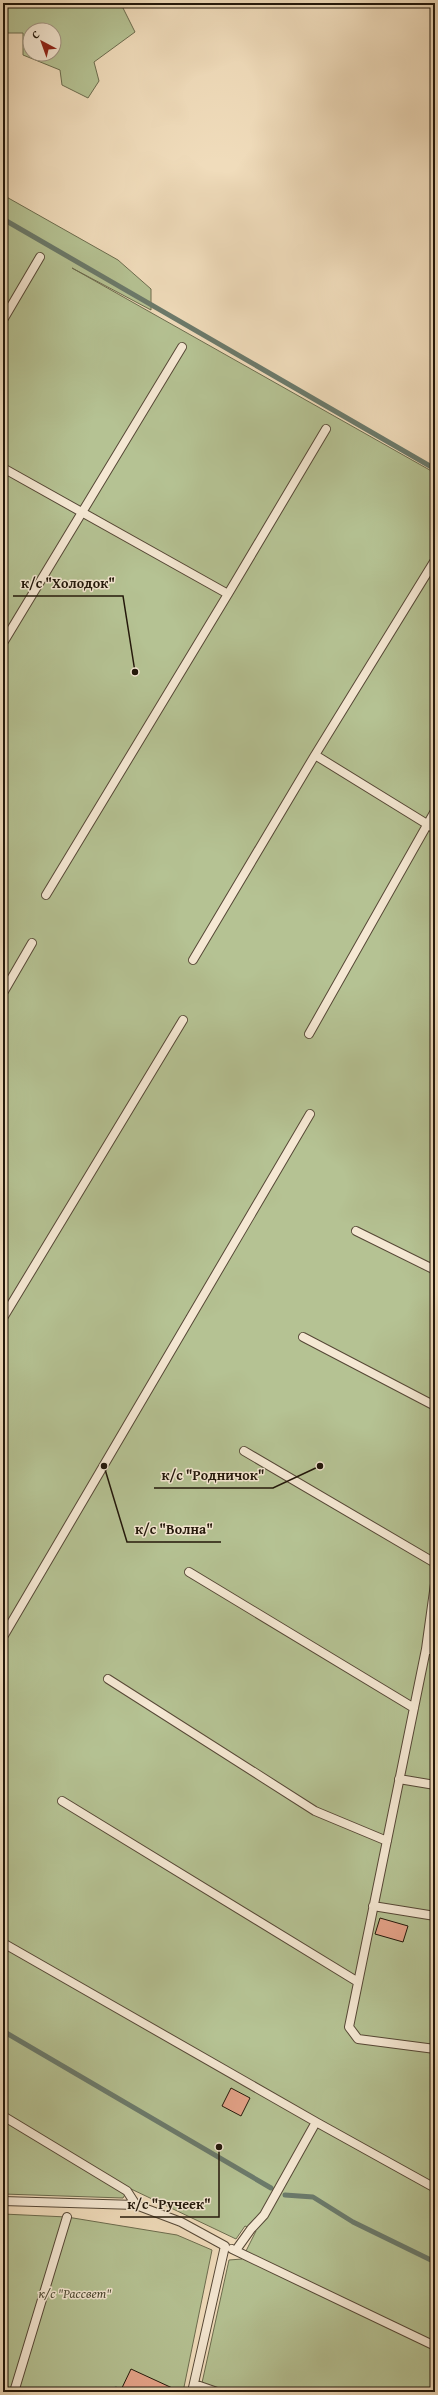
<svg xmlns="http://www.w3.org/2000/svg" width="438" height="2395" font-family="'Gentium Book Plus',serif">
  <rect width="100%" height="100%" fill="#f0dcbb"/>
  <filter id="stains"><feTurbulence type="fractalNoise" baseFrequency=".005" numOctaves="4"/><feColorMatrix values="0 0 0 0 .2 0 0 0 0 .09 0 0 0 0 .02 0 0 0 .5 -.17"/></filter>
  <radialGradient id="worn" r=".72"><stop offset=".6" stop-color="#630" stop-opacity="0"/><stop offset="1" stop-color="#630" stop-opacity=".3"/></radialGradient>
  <path fill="#b5c293" stroke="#6c6c4e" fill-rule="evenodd" d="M3 3H118L121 4 135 32 94 62 99 81 88 98 62 85 60 70 23 55V33H3ZM30 30H54V54H30Z
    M3 195 118 260 151 289V310L72 268 435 473V2392H200L229 2260 242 2259 256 2231 245 2226 236 2239 129 2188 123 2198 3 2194Z
    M3 2214 67 2217 177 2235 212 2250 183 2392H3Z"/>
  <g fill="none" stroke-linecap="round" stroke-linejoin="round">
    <path stroke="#6b7a6b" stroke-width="5" d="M3 219 435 469
      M3 2031 271 2188
      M285 2195 313 2197 353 2222 435 2262
      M115 2392 116 2389"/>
  </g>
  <path fill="#e5a389" stroke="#22170a" d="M380 1918 408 1926 403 1942 375 1934Z
    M231 2088 250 2098 241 2116 222 2106Z
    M131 2369 181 2392H120Z"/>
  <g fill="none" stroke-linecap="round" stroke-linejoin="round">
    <g stroke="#564836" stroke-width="10">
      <path id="service" d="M3 320 40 257
        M3 468 228 594 46 895
        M435 560 315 755 435 829
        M228 594 326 429
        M3 643 182 347
        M193 960 315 755
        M3 993 32 943
        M309 1034 435 811
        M356 1231 435 1270
        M3 1318 183 1020
        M303 1337 435 1406
        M244 1451 435 1563
        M189 1572 414 1708
        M435 1584 426 1649 435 1651
        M3 1637 310 1114
        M426 1649 349 2027 358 2039 435 2049
        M108 1679 315 1811 387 1841
        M399 1779 435 1785
        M62 1801 358 1982
        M373 1906 435 1916
        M3 1943 316 2122 264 2215 251 2229 236 2250
        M3 2116 127 2191 136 2205
        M316 2122 435 2188
        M3 2201 136 2205 181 2222 225 2246 192 2392
        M232 2249 435 2346
        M194 2384 217 2392
        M14 2392 67 2217"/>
    </g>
    <use href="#service" stroke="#f5e8d3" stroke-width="8"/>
  </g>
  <g text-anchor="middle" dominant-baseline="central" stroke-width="3" stroke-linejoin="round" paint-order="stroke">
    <g font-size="13" font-style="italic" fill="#4e4a33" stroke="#f5e8d3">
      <text x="75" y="2293">к/с "Рассвет"</text>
    </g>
  </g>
  <path fill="none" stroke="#22170a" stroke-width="1.5" d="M135 672L123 596H13M320 1466L273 1488H154M104 1466L127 1542H221M219 2147L219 2217H120"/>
  <g fill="#22170a" stroke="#f5e8d3" stroke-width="1.5">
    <circle cx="135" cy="672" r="4"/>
    <circle cx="320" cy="1466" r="4"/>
    <circle cx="104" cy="1466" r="4"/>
    <circle cx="219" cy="2147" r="4"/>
  </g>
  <g font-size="14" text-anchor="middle" font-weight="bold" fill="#22170a" stroke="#f5e8d3" stroke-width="3" stroke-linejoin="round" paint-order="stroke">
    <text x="68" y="588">к/с "Холодок"</text>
    <text x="213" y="1480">к/с "Родничок"</text>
    <text x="174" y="1534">к/с "Волна"</text>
    <text x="169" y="2209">к/с "Ручеек"</text>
  </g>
  <rect width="438" height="2395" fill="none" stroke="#f0dcbb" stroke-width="16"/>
  <rect x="4" y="4" width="430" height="2387" fill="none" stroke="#22170a" stroke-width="2"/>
  <rect x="8" y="8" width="422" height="2379" fill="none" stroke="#22170a"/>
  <g transform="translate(42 42) rotate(319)"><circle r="19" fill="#f5e8d3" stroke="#a19483"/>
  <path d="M0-3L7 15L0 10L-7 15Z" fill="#8f2418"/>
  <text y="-6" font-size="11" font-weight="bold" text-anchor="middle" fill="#22170a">С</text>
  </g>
  <rect width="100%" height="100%" filter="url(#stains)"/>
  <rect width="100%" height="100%" fill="url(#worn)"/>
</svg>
